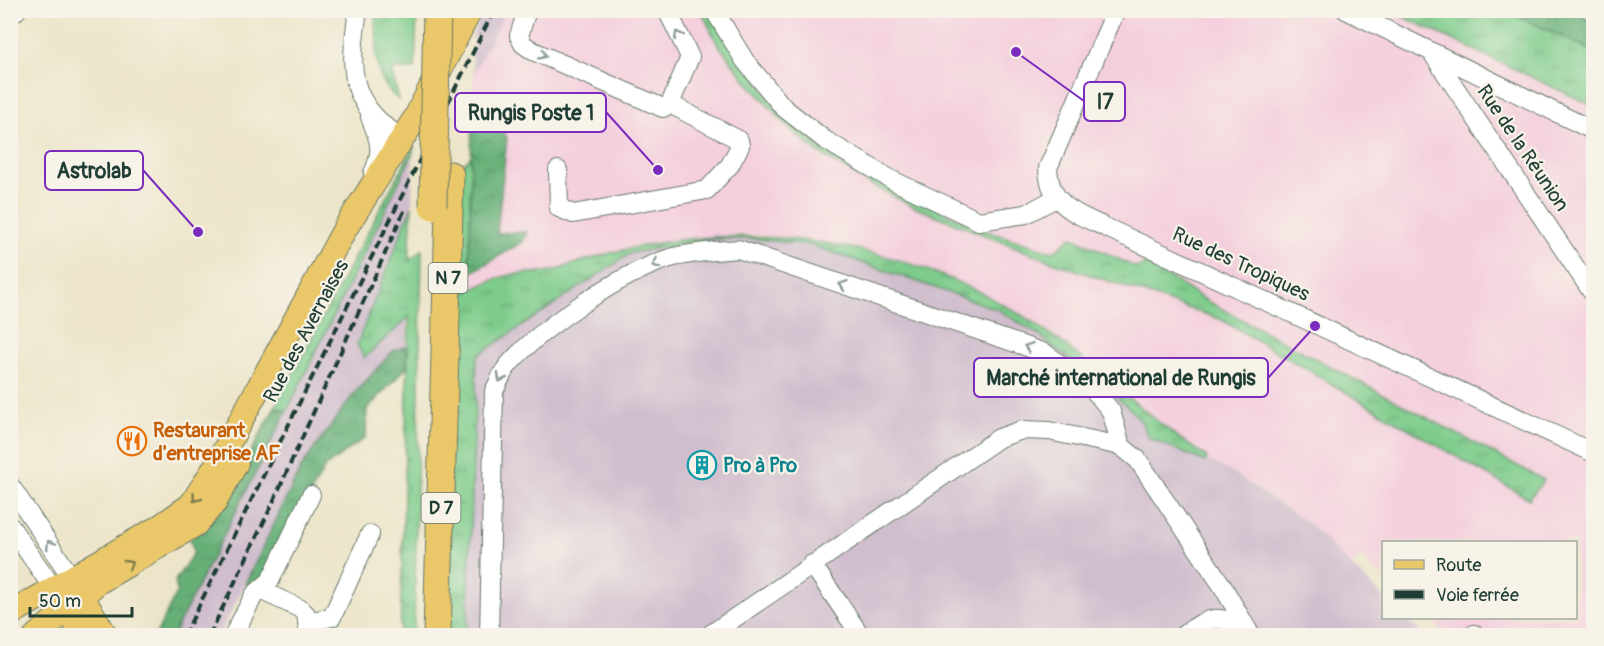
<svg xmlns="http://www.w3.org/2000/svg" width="1604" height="646" font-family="Pangolin,sans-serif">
  <defs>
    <pattern id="grass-tufts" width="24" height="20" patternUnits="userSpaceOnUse" patternTransform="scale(1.5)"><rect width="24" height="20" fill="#7ecc8c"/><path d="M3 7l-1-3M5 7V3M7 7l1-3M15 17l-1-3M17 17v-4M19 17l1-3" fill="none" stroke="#67a773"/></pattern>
    <pattern id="forest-crowns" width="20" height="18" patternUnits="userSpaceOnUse" patternTransform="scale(1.5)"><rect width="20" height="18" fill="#66b078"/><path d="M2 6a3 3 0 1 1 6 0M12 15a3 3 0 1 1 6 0" fill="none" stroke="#539063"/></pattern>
  </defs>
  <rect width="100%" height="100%" fill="#f7f3e8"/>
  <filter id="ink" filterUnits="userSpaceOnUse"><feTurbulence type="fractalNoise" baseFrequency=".0167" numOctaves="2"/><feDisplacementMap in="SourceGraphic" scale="12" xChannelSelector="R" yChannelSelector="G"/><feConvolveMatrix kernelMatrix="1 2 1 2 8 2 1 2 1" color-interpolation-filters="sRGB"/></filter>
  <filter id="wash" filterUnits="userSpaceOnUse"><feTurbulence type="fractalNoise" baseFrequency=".008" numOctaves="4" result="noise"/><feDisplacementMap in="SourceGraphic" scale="24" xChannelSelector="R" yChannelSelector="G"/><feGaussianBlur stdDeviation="1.35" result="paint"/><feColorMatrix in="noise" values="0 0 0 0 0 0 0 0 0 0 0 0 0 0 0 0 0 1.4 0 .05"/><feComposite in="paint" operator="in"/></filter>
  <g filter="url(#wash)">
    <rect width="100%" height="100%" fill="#ece5c9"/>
    <path fill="#f4cfdd" d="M506 11H1506L1593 51V635H1448L1428 618H1576V542H1384L1383 578 1360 556 1351 566 1309 524 1275 500 1232 472 1191 453 1048 333 991 297 893 258 859 249 800 239 757 235 686 238 587 259 468 319 476 156 473 74Z"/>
    <path fill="#d0bdcd" d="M484 11H506L473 74V32Z
      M413 153 412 206 357 344 364 357 407 317V346L393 351 293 486 220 635 155 636 287 411Z
      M716 235 800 239 859 249 893 258 991 298 1064 344 1191 453 1232 472 1309 524 1383 597 1384 618H1405L1424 635 467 636 478 309 519 284 587 259 686 238Z"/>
    <path fill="url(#grass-tufts)" stroke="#4e8460" stroke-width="1.5" d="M376 11H417L415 69H394L392 73 399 100C384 89 377 73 376 54 375 49 378 44 377 39 375 27 374 24 376 11Z
      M701 11H708L785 118 822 149 865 175 981 229 1053 252 1072 237 1137 268 1146 263 1207 301 1544 480 1529 499 1222 320 1050 261 914 207 868 183 816 151 787 126 747 82 717 43Z
      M1391 11H1506L1593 51V106Z
      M414 145 413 153 287 411 275 407Z
      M471 156 469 274 467 291 464 294C479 285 498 277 515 274 530 272 546 274 560 269 720 209 905 234 1046 331 1102 370 1149 420 1207 457L1205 462 1149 438 1141 421 1128 407 1039 335 999 310 811 245 754 239H713L631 253 477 356 467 635 446 636 458 169Z
      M412 206 409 261 422 250 414 635H400L409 317 364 358 357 344Z"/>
    <path fill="url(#forest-crowns)" stroke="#427656" stroke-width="1.5" d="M1506 11H1572L1593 21V51Z
      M472 114H493L507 138 497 233 527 232 523 242 469 274Z
      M407 346 406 368 367 409 366 437 325 467 259 588 245 584 302 466 353 395 393 351Z
      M275 407 287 411 173 635 155 636 177 592 175 581 194 552 190 540 217 514Z"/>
  </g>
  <g filter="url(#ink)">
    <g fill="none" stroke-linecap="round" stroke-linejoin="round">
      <g stroke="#677868" stroke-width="20">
        <path id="minor" d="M358 10C349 71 347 103 403 139
          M527 10 519 36 523 44 533 51 663 108 670 104 690 57 667 10
          M714 10 745 61 784 108 825 140 892 180 979 221 1026 214 1056 198
          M1116 10 1048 168C1049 206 1077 214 1107 228L1594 453
          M1346 10 1594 131
          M10 15 17 10
          M1434 56 1594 295
          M370 117C379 139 384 150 373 173
          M558 170 559 208 573 214 707 190 730 165 740 146 739 140 670 104
          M10 485 71 577
          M10 526 53 588
          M812 564 861 636
          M260 590 301 609 306 614 309 636
          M307 622 332 617 370 534
          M1474 634 1477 636
          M233 636 254 595 270 581 311 495
          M489 636 494 391C499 382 503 370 510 363 545 325 620 274 670 258 692 252 715 251 738 249L1045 353 1093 389 1111 411 1121 446
          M708 636 999 438 1022 430 1049 431 1121 446 1138 460 1223 587 1249 632
          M1182 636C1210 616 1219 612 1248 632"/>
      </g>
      <g stroke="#677868" stroke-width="26">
        <path id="major" d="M74 584 106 636
          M59 597 84 636
          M10 614 161 526 191 505 216 466 346 227 416 117 470 10
          M36 636 98 582 196 524 215 502 236 463"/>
      </g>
      <g stroke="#677868" stroke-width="29">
        <path id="highway" d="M437 636 450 175"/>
      </g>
      <use href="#minor" stroke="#fff" stroke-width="18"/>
      <use href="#major" stroke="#eac769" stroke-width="24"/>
      <use href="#highway" stroke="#eac769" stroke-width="27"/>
      <path stroke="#1f3d34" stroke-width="4" stroke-dasharray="9 4.5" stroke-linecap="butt" d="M184 636 494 10
        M209 636 270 509 405 209"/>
      <g stroke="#677868" stroke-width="29" stroke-linecap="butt">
        <path id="highway-bridge" d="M433 206 437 10"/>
      </g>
      <use href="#highway-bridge" stroke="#eac769" stroke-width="27"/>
    </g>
    <defs><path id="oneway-chevron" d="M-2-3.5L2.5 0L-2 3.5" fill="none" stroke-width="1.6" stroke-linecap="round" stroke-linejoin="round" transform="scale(1.5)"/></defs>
    <g stroke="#8f9e9a">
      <use href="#oneway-chevron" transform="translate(678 35) rotate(-118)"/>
      <use href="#oneway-chevron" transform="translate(543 55) rotate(24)"/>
      <use href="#oneway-chevron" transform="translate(656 264) rotate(157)"/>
      <use href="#oneway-chevron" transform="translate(843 285) rotate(-161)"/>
      <use href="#oneway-chevron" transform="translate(1028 347) rotate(-161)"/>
      <use href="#oneway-chevron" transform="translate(501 378) rotate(119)"/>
      <use href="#oneway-chevron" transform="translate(50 544) rotate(-123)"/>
    </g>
    <g stroke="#7a7b4c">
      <use href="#oneway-chevron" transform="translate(196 498) rotate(127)"/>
      <use href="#oneway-chevron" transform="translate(129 564) rotate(-30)"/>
    </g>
  </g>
  <defs>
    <g id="restaurant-ring" transform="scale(1.5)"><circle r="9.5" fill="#f7f3e8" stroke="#e8710a" stroke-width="1.5"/><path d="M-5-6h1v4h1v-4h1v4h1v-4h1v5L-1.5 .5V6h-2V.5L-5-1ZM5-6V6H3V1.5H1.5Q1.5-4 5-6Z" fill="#e8710a"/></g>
    <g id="building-ring" transform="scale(1.5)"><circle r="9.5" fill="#f7f3e8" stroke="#0f9aa8" stroke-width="1.5"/><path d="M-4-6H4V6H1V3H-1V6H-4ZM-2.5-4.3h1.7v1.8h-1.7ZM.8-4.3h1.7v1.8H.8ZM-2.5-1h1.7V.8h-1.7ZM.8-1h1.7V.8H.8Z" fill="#0f9aa8"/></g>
  </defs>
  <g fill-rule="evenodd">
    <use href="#restaurant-ring" x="132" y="441"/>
    <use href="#building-ring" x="702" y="465"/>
  </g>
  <g text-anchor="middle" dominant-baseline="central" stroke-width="4.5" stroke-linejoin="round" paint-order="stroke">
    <g fill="#f7f3e8" stroke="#60746a" stroke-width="1.5">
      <rect x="428.5" y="263" width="39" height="30" rx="4.5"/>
      <rect x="421.5" y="493" width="39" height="30" rx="4.5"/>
    </g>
    <g font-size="18" font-weight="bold" fill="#1f3d34">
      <text x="448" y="278">N 7</text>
      <text x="441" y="508">D 7</text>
    </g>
    <g font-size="20" fill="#1f3d34" stroke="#f7f3e8">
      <text transform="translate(1523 148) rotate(56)">Rue de la Réunion</text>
      <text transform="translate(1241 264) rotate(25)">Rue des Tropiques</text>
      <text transform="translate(306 331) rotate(-62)">Rue des Avernaises</text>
    </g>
    <g font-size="20" font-weight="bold" fill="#c56008" stroke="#f7f3e8" text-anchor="start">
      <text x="153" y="430">Restaurant<tspan x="153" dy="23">d'entreprise AF</tspan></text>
    </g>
    <g font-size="20" font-weight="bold" fill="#0d838f" stroke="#f7f3e8" text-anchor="start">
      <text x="723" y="465">Pro à Pro</text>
    </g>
  </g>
  <path fill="none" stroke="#7b2cbf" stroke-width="2" d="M1016 52L1084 101M658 170L606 112M198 232L143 170M1315 326L1268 378"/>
  <g fill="#7b2cbf" stroke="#f7f3e8" stroke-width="2">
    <circle cx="1016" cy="52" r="6"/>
    <circle cx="658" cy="170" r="6"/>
    <circle cx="198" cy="232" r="6"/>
    <circle cx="1315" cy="326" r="6"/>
  </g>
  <g fill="#f7f3e8" stroke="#7b2cbf" stroke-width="2">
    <rect x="1084" y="82" width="41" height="39" rx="6"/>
    <rect x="455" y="93" width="151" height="39" rx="6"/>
    <rect x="45" y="151" width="98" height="39" rx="6"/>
    <rect x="974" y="358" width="294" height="39" rx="6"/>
  </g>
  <g font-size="21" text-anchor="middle" font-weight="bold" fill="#1f3d34">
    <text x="1105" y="109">I7</text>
    <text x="531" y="120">Rungis Poste 1</text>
    <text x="94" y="178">Astrolab</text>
    <text x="1121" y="385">Marché international de Rungis</text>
  </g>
  <rect width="1604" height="646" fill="none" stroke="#f7f3e8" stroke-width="36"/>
  <rect x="1382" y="541" width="195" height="78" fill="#f7f3e8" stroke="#a1aaa0" stroke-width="1.5"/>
  <rect x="1394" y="560" width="30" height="9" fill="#eac769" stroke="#a1aaa0" stroke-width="1.5"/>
  <text x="1436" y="571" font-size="18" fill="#1f3d34">Route</text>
  <rect x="1394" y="590" width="30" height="9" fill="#1f3d34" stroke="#a1aaa0" stroke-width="1.5"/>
  <text x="1436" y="601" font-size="18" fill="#1f3d34">Voie ferrée</text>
  <path d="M30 607v9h102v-9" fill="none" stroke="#1f3d34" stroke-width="3"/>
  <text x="39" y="607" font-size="18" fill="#1f3d34" stroke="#f7f3e8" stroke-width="4.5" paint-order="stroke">50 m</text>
</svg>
